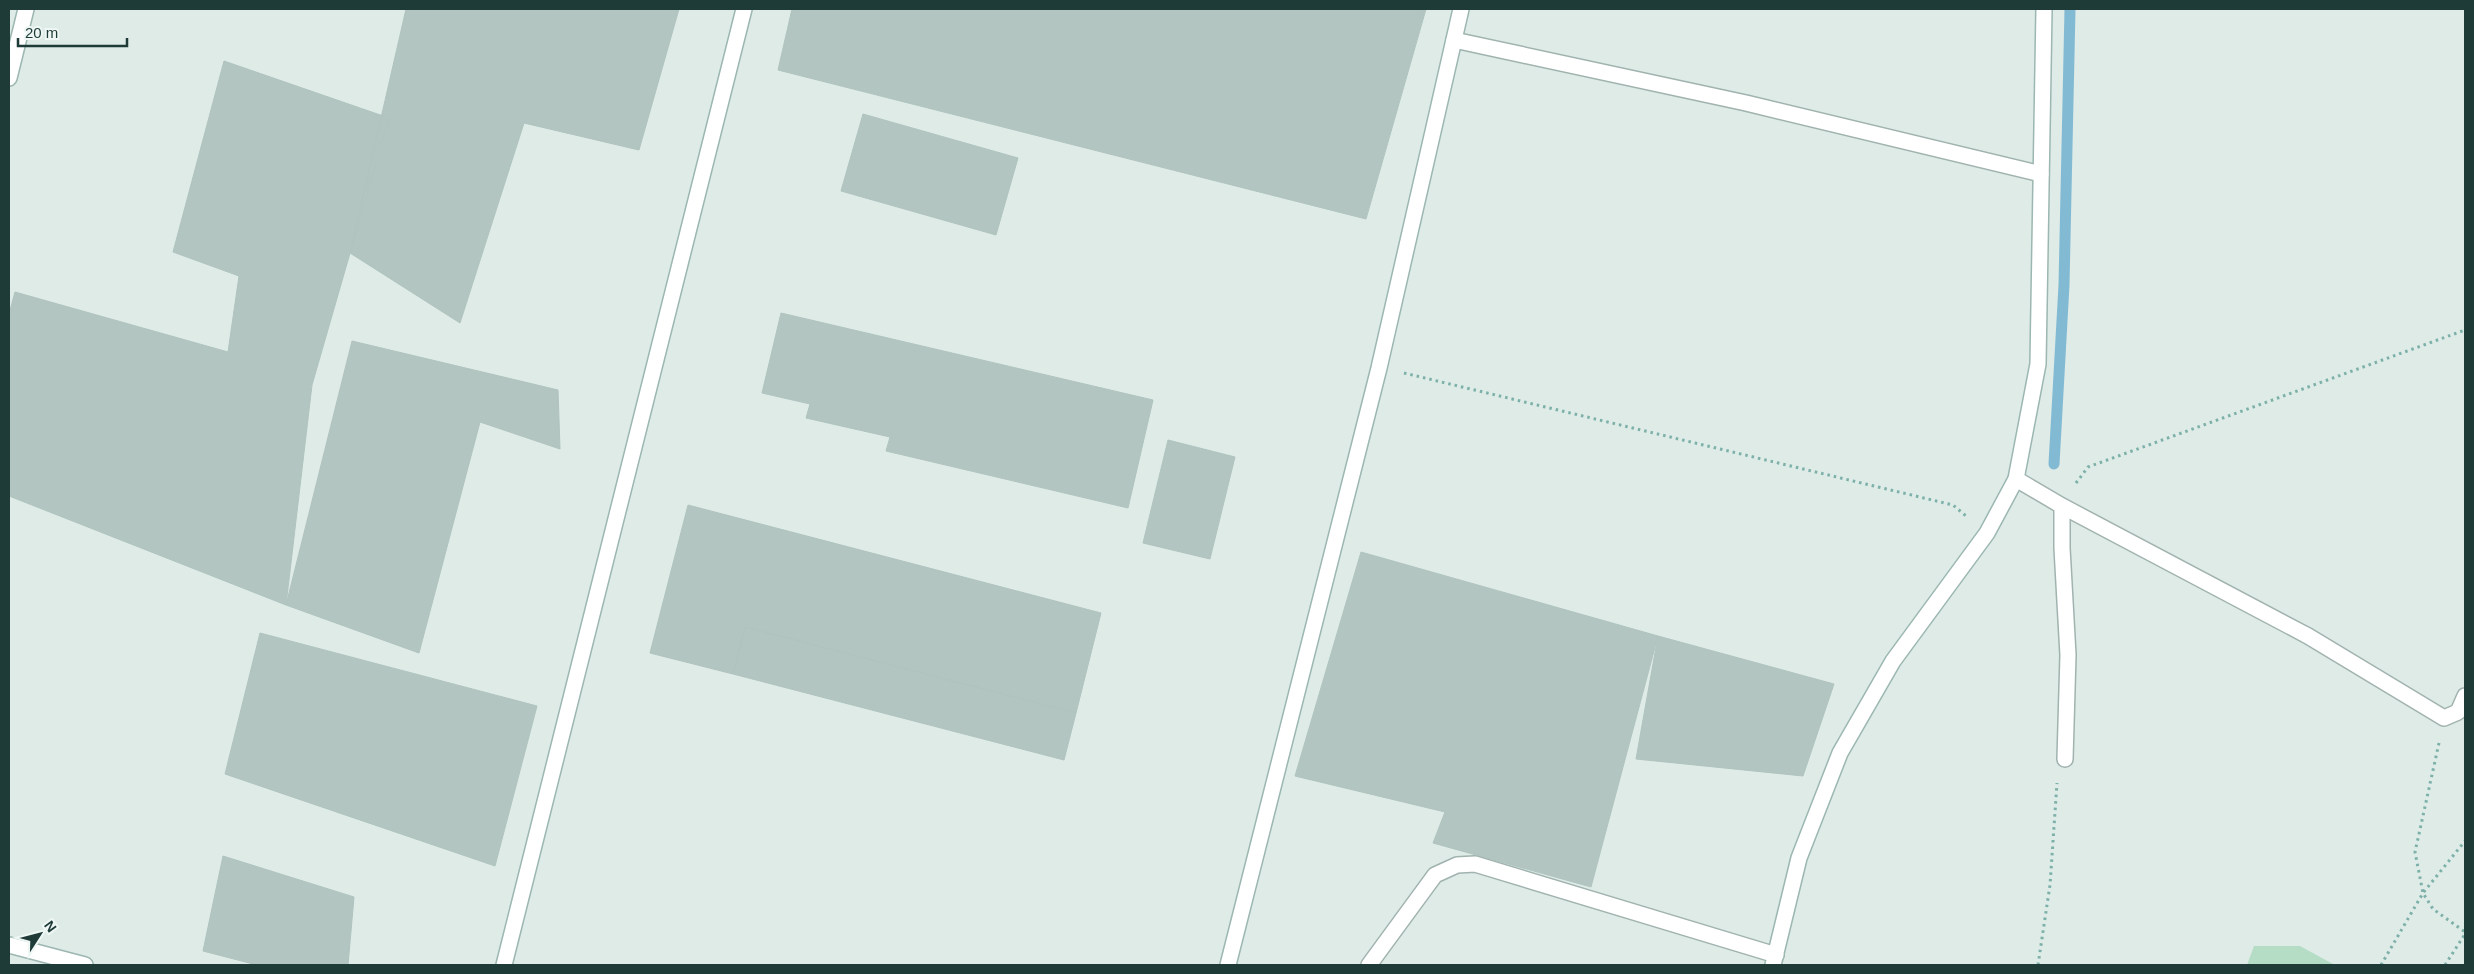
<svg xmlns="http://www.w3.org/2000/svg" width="2474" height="974" font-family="Arial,sans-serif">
  <rect width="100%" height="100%" fill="#deebe7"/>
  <path fill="#b5ddc6" d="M2254 946H2300L2333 964 2247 965Z"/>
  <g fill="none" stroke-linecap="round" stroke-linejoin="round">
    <path stroke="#82bad3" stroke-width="11" d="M2054 464 2064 285 2070 9"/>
  </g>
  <path fill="#b3c5c0" stroke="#b0c4bf" d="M406 9H679L639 150 524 123 460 323 350 253Z
    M792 9H1426L1366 219 778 70Z
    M224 61 389 118 312 385 286 605 9 496V314L15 292 228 352 239 276 173 252Z
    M863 114 1018 158 996 235 841 191Z
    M781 313 1153 400 1128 508 886 451 890 437 806 418 810 404 762 393Z
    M352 341 558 390 560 449 480 422 419 653 286 605Z
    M1168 440 1235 457 1210 559 1143 543Z
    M688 505 1101 613 1076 713 745 627 733 674 650 653Z
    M1361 552 1658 636 1591 887 1433 843 1445 812 1295 776Z
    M745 627 1076 713 1064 760 733 674Z
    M260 633 537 706 495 866 225 774Z
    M1658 636 1834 684 1803 776 1636 759Z
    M223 856 354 897 348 965H257L203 951Z"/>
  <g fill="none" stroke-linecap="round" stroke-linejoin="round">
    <g stroke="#a1b3af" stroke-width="18">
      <path id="lane" d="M1369 965 1435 875 1457 865 1475 864 1776 955"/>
    </g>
    <g stroke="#a1b3af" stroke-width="18">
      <path id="street" d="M1454 40 1746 103 2041 174
        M2016 479 2062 506 2308 636 2444 718 2458 712 2465 696
        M2062 506V548L2068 655 2065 759"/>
    </g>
    <g stroke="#9cb7b1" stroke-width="18">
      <path id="secondary" d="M9 78 26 9
        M9 945 85 965
        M504 965 744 9
        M1228 965 1379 368 1461 9
        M1773 965 1799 858 1840 753 1893 661 1987 533 2016 479 2038 364 2044 9"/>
    </g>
    <path stroke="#7cb0a8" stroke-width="3" stroke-dasharray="2.5 4" stroke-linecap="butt" d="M1404 373 1953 505 1966 516
      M2076 483 2088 467 2465 330
      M2439 743 2415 852 2423 893 2433 909 2465 932
      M2038 965 2050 885 2057 783
      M2381 965 2423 893 2465 841
      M2445 965 2465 934"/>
    <use href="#lane" stroke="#fff" stroke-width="15"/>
    <use href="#street" stroke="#fff" stroke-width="15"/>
    <use href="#secondary" stroke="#fff" stroke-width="15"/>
  </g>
  <rect width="2474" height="974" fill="none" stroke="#1e3b38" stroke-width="20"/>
  <g transform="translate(40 934) rotate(54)" stroke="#eef7f4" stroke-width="4" paint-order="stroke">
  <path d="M0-4L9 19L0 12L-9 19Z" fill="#1e3b38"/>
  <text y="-8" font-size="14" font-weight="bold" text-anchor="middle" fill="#1e3b38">N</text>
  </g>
  <path d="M18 38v8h109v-8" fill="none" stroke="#1e3b38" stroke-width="2.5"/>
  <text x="25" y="38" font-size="15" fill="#1e3b38" stroke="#eef7f4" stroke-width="4" paint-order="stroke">20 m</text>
</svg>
